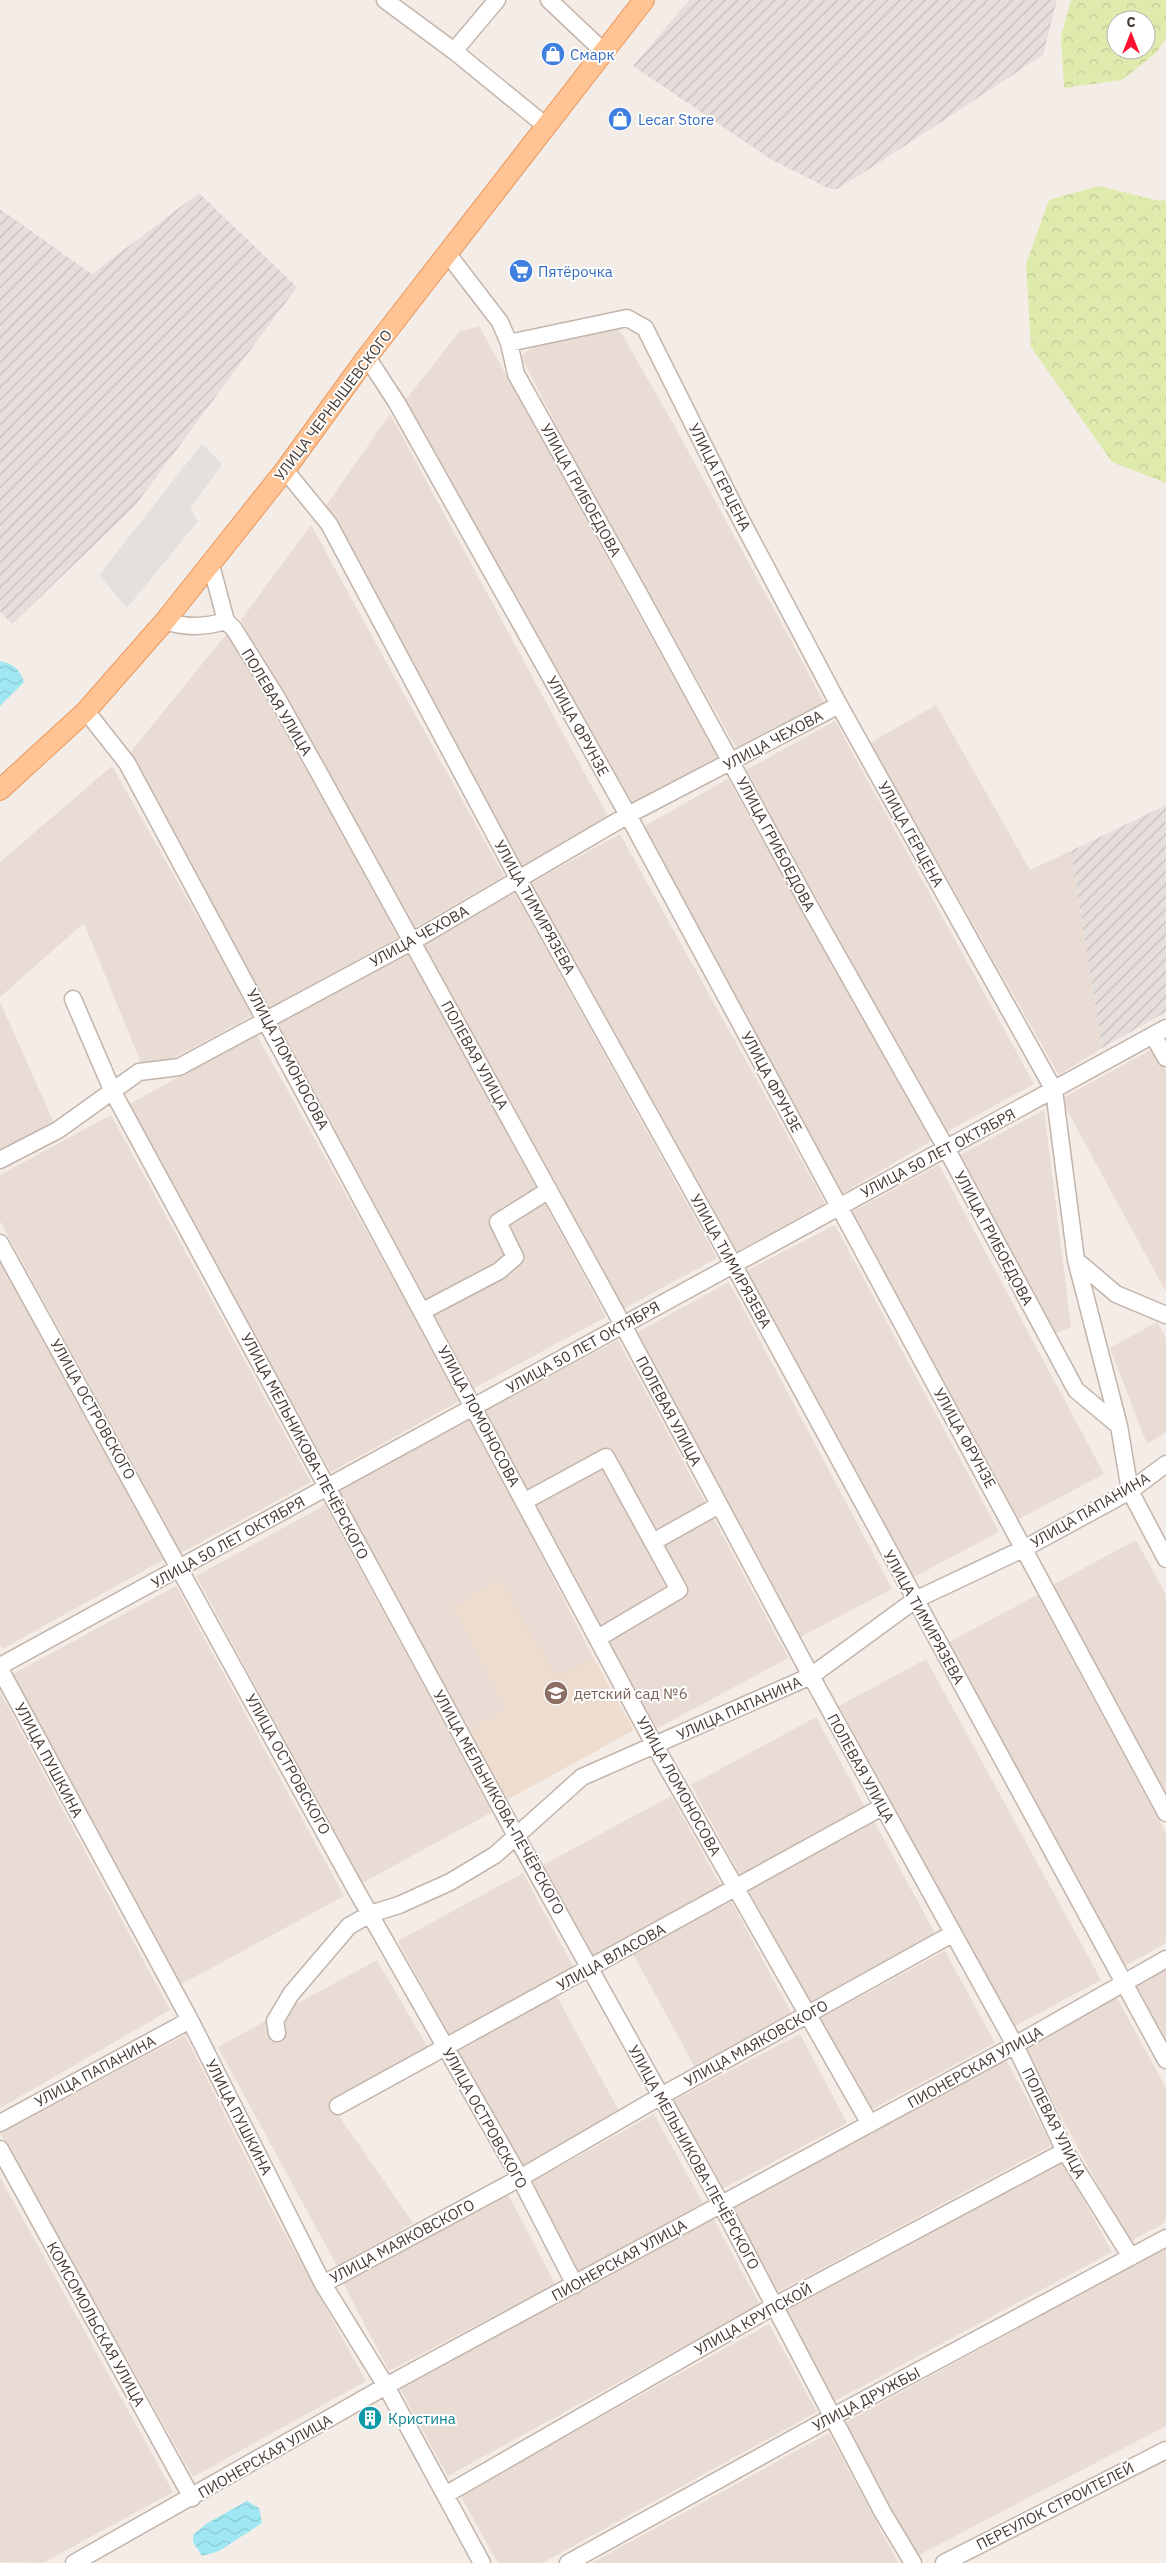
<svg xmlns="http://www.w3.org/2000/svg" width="1166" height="2563" font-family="'IBM Plex Sans',sans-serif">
  <defs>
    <pattern id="industrial-furrows" width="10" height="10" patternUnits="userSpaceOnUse" patternTransform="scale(1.25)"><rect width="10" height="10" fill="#e6dedb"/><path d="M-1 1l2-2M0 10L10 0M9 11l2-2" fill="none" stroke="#c7bfbd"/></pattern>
    <pattern id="forest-crowns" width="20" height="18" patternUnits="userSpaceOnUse" patternTransform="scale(1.25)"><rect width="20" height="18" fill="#dfeaad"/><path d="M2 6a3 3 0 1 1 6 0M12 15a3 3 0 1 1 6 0" fill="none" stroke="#c1ca95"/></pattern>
    <pattern id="water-waves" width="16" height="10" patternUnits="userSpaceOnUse" patternTransform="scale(1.25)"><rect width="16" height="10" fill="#9fe8f3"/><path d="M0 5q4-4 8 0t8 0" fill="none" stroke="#8ac8d1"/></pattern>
  </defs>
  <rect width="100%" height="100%" fill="#f4ece6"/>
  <path fill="#e8dcd4" d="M479 326 719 760 630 809 404 402 459 332Z
    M619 329 675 427 824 702 738 751 582 476 521 356 535 346Z
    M390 414 610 820 519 868 325 507Z
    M311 525 504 876 411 930 241 620Z
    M229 631 399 937 269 1008 129 754Z
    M936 705 1030 870 1071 851 1102 1048 1059 1075 870 743Z
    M835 721 1034 1084 945 1133 746 770Z
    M112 766 253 1015 170 1060 141 1063 84 923 0 997V862Z
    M728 779 931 1141 840 1195 641 828Z
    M620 834 825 1203 735 1253 529 884Z
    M515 893 717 1258 623 1309 421 944Z
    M408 950 606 1317 474 1388 276 1021Z
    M0 1002 53 1121 0 1152Z
    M256 1034 461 1400 331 1472 126 1106Z
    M1154 1048 1166 1071V1292L1061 1099Z
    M1044 1110 1071 1327 1056 1333 960 1155Z
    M111 1115 311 1482 181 1553 0 1221V1175Z
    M939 1165 1104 1474 1017 1520 852 1212Z
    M835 1225 999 1532 912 1578 744 1272Z
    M0 1260 165 1559 2 1649 0 1645Z
    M729 1282 892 1589 800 1637 636 1333Z
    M1157 1322 1166 1338V1432L1147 1444 1110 1348Z
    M618 1340 788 1658 656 1729 485 1410Z
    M472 1419 593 1657 557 1678 500 1579 453 1607 507 1708 470 1731 337 1490Z
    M325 1505 492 1812 362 1883 196 1576Z
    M1136 1540 1166 1595V1799L1051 1586Z
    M176 1586 344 1896 180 1985 11 1675Z
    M1037 1595 1166 1833V1943L1123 1967 947 1643Z
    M926 1659 1101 1980 1013 2027 839 1706Z
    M0 1692 170 2010 0 2108Z
    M816 1717 866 1809 741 1877 691 1785Z
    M671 1796 722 1888 594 1958 543 1865Z
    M874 1821 937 1937 811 2005 748 1889Z
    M523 1873 575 1970 450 2037 398 1941Z
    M731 1901 793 2016 696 2069 633 1954Z
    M945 1951 995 2043 869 2111 819 2019Z
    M377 1960 428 2048 330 2103 413 2223 337 2266 218 2047Z
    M1166 1969V2040L1136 1985Z
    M555 1993 620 2113 517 2169 452 2049Z
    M1117 1998 1166 2088V2222L1129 2242 1024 2048Z
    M800 2034 847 2123 720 2190 673 2101Z
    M185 2035 271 2208 366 2381 193 2477 0 2133Z
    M1006 2060 1052 2145 776 2293 730 2209Z
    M654 2114 703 2203 575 2274 530 2183Z
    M1063 2162 1112 2252 833 2402 784 2312Z
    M0 2177 173 2492 43 2563 0 2562Z
    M508 2194 555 2284 389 2371 342 2281Z
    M713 2218 760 2305 448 2476 400 2389Z
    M1166 2247V2426L917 2556 845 2423Z
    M769 2324 817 2412 542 2563H498L460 2495Z
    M829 2433 898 2563H592Z"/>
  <path fill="url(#industrial-furrows)" d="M689 0H1057L1043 55 877 164 837 189H830L772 160 633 66Z
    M199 193 297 287 134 507 12 624 0 611V209L92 274Z
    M1166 805V1012L1102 1048 1071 851Z"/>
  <path fill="#eeddcf" d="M500 1579 557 1677 593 1657 634 1730 507 1800 470 1731 507 1708 453 1607Z"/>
  <path fill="url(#forest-crowns)" fill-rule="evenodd" d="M1071 0H1166V38L1157 52 1122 80 1064 88 1061 37ZM1116 20H1146V50H1116Z
    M1098 186 1160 201 1166 200V483L1112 462 1031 347 1026 264 1049 200Z"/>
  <path fill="#e4e0de" d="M202 444 222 464 190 509 198 521 127 608 99 575Z"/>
  <path fill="url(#water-waves)" d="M0 661C13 664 20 669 24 682L0 706Z
    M247 2501 259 2508 262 2523 219 2551 202 2556 193 2542V2535L206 2524Z"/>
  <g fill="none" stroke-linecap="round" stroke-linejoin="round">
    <g stroke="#c3b4ab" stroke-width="19">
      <path id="minor" d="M385 0 454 51 546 126
        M549 0 604 52
        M454 51 497 0
        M447 253 500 322 509 343 516 374 638 592 810 907 946 1148 1076 1390 1119 1426
        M509 343 627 318 645 328 739 516 839 705 1054 1090 1076 1260 1116 1294 1166 1315
        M367 357 397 403 628 815 1166 1813
        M285 470 329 524 519 880 733 1264 1166 2060
        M211 565 226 621 234 629 277 698 318 771 623 1325 811 1676 1015 2045 1065 2151 1131 2257
        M165 621C185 628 206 627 226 621
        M86 711 127 763 655 1746 870 2124
        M73 999 113 1092 515 1834 721 2204 883 2513 913 2563
        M1153 1035 1166 1058
        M0 1160 58 1130 139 1072 179 1067 413 941 628 815 839 705
        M0 1243 355 1888 520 2178 575 2285
        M1076 1260 1119 1426 1130 1491 1166 1559
        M423 1311 499 1271 515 1257 498 1222 549 1190
        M525 1501 606 1457 679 1590 598 1638
        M653 1542 719 1505
        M0 1666 1166 1028
        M0 1669 190 2020 323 2284 386 2386 482 2563
        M277 2033 275 2021 291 1994 349 1926 370 1914 399 1905 450 1882 495 1855 582 1777 811 1676 915 1600 1025 1548 1130 1491 1166 1464
        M338 2106 882 1807
        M0 2123 190 2020
        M0 2149 192 2498
        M323 2284 520 2178 661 2096 952 1934
        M445 2495 774 2306 1065 2151
        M74 2563 386 2386 1015 2045 1166 1959
        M568 2563 832 2417 1166 2238
        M944 2563 1166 2450"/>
    </g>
    <g stroke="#e9995f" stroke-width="22">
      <path id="major" d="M0 790 86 711 165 621 285 470 367 357 644 0"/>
    </g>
    <use href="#minor" stroke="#fff" stroke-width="16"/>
    <use href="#major" stroke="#ffc394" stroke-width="20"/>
  </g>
  <defs>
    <g id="shop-disc" transform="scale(1.25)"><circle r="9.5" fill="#3f7fe0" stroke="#fff"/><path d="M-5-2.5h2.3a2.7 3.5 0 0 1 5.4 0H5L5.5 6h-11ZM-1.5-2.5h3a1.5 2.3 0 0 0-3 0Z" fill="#fff"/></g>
    <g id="supermarket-disc" transform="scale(1.25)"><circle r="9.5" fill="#3f7fe0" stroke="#fff"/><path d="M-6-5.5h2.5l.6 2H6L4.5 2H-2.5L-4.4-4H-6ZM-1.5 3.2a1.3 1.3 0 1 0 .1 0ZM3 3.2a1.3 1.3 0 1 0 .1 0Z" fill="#fff"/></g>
    <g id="school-disc" transform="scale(1.25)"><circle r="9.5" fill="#8d6e63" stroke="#fff"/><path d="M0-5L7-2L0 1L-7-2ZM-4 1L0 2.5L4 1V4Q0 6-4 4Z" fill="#fff"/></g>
    <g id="building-disc" transform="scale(1.25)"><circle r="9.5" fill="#0f9aa8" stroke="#fff"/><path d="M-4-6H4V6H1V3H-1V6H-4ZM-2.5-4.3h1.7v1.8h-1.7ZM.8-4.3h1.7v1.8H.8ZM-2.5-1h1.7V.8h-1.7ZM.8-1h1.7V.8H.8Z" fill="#fff"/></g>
  </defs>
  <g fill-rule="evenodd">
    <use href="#shop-disc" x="553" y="54"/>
    <use href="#shop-disc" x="620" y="119"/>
    <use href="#supermarket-disc" x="521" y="271"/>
    <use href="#school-disc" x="556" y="1693"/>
    <use href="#building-disc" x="370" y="2418"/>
  </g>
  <g text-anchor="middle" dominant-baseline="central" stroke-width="4" stroke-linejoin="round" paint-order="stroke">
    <g font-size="15" fill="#366cbe" stroke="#fff" text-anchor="start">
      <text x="570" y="54">Смарк</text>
      <text x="638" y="119">Lecar Store</text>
      <text x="538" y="271">Пятёрочка</text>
    </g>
    <g font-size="15" fill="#473b35" stroke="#fff">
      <text transform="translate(333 405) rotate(-53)">УЛИЦА ЧЕРНЫШЕВСКОГО</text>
      <text transform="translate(720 477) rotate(63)">УЛИЦА ГЕРЦЕНА</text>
      <text transform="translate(581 490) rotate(61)">УЛИЦА ГРИБОЕДОВА</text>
      <text transform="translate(277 702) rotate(59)">ПОЛЕВАЯ УЛИЦА</text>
      <text transform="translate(578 726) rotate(61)">УЛИЦА ФРУНЗЕ</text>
      <text transform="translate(773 740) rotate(-28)">УЛИЦА ЧЕХОВА</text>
      <text transform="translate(911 834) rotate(61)">УЛИЦА ГЕРЦЕНА</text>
      <text transform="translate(776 844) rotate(62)">УЛИЦА ГРИБОЕДОВА</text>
      <text transform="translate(535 907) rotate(61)">УЛИЦА ТИМИРЯЗЕВА</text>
      <text transform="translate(419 936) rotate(-29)">УЛИЦА ЧЕХОВА</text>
      <text transform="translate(475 1055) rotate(61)">ПОЛЕВАЯ УЛИЦА</text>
      <text transform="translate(288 1059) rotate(62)">УЛИЦА ЛОМОНОСОВА</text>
      <text transform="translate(772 1082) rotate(62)">УЛИЦА ФРУНЗЕ</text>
      <text transform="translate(938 1153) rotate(-28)">УЛИЦА 50 ЛЕТ ОКТЯБРЯ</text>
      <text transform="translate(994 1238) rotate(62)">УЛИЦА ГРИБОЕДОВА</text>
      <text transform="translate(731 1261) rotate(61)">УЛИЦА ТИМИРЯЗЕВА</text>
      <text transform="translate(583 1347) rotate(-29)">УЛИЦА 50 ЛЕТ ОКТЯБРЯ</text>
      <text transform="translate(93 1409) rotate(61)">УЛИЦА ОСТРОВСКОГО</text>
      <text transform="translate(669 1411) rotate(62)">ПОЛЕВАЯ УЛИЦА</text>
      <text transform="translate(479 1416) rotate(62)">УЛИЦА ЛОМОНОСОВА</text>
      <text transform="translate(965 1438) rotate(61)">УЛИЦА ФРУНЗЕ</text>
      <text transform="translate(305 1446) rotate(62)">УЛИЦА МЕЛЬНИКОВА-ПЕЧЁРСКОГО</text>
      <text transform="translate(1090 1510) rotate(-30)">УЛИЦА ПАПАНИНА</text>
      <text transform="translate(228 1542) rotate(-29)">УЛИЦА 50 ЛЕТ ОКТЯБРЯ</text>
      <text transform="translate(924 1617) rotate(61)">УЛИЦА ТИМИРЯЗЕВА</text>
      <text transform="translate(739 1708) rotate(-24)">УЛИЦА ПАПАНИНА</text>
      <text transform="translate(49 1760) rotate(62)">УЛИЦА ПУШКИНА</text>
      <text transform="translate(288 1764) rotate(61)">УЛИЦА ОСТРОВСКОГО</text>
      <text transform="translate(861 1768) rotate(61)">ПОЛЕВАЯ УЛИЦА</text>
      <text transform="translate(679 1786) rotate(61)">УЛИЦА ЛОМОНОСОВА</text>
      <text transform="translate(499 1802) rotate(61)">УЛИЦА МЕЛЬНИКОВА-ПЕЧЁРСКОГО</text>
      <text transform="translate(611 1957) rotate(-29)">УЛИЦА ВЛАСОВА</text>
      <text transform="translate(756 2043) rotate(-29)">УЛИЦА МАЯКОВСКОГО</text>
      <text transform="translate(975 2067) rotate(-29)">ПИОНЕРСКАЯ УЛИЦА</text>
      <text transform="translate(95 2071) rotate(-28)">УЛИЦА ПАПАНИНА</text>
      <text transform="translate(239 2117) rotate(63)">УЛИЦА ПУШКИНА</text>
      <text transform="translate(485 2118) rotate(61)">УЛИЦА ОСТРОВСКОГО</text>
      <text transform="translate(1054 2123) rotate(63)">ПОЛЕВАЯ УЛИЦА</text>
      <text transform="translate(694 2157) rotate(61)">УЛИЦА МЕЛЬНИКОВА-ПЕЧЁРСКОГО</text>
      <text transform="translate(402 2241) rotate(-28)">УЛИЦА МАЯКОВСКОГО</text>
      <text transform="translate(619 2260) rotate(-29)">ПИОНЕРСКАЯ УЛИЦА</text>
      <text transform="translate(753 2319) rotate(-29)">УЛИЦА КРУПСКОЙ</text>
      <text transform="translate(96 2324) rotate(61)">КОМСОМОЛЬСКАЯ УЛИЦА</text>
      <text transform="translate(866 2399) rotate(-28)">УЛИЦА ДРУЖБЫ</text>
      <text transform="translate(265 2456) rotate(-30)">ПИОНЕРСКАЯ УЛИЦА</text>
      <text transform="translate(1055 2506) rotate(-27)">ПЕРЕУЛОК СТРОИТЕЛЕЙ</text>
    </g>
    <g font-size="15" fill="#785e54" stroke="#fff" text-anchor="start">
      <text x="574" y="1693">детский сад №6</text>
    </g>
    <g font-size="15" fill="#0d838f" stroke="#fff" text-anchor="start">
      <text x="388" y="2418">Кристина</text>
    </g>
  </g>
  <g transform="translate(1131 35)"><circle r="24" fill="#ffffff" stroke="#b5b1ae"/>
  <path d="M0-4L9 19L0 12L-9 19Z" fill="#ff122f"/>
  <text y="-8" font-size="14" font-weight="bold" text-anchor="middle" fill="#473b35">С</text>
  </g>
</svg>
